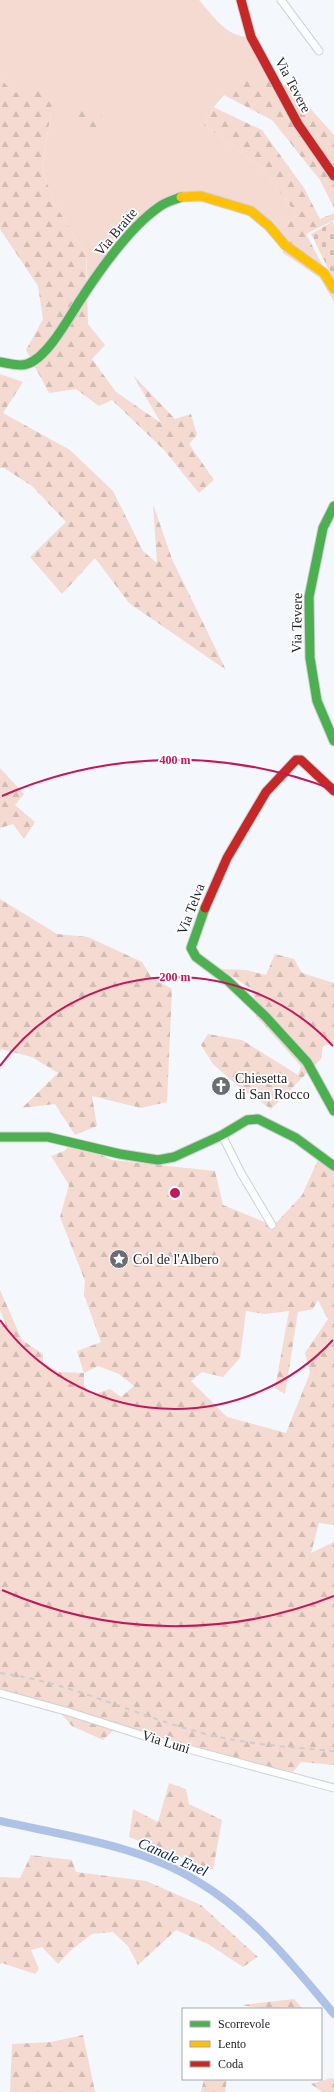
<svg xmlns="http://www.w3.org/2000/svg" width="334" height="2092" font-family="Georgia,serif">
  <defs>
    <pattern id="forest-firs" width="22" height="20" patternUnits="userSpaceOnUse"><rect width="22" height="20" fill="#f5dad1"/><path d="M5 1l3.5 6h-7zM16 11l3.5 6h-7z" fill="#d2bbb3"/></pattern>
    <pattern id="cemetery-stones" width="16" height="16" patternUnits="userSpaceOnUse"><rect width="16" height="16" fill="#f5dad1"/><path d="M2 7V4a2 2 0 0 1 4 0v3zM10 15v-3a2 2 0 0 1 4 0v3z" fill="#d2bbb3"/></pattern>
  </defs>
  <rect width="100%" height="100%" fill="#f4f7fb"/>
  <path fill="#f5dad1" d="M0 0H199C214 17 227 38 251 37L276 84 224 95 212 109 204 125 262 168 297 215 282 228 283 243 260 217 201 196 160 206 88 288 86 254 54 203 42 168 52 105 14 93 0 78Z"/>
  <path fill="url(#forest-firs)" fill-rule="evenodd" d="M243 76 291 87 334 135V208L320 180 272 120 224 95Z
    M0 78 14 93 37 87 52 105 42 168 54 203 86 254 88 324 105 345 92 359 116 392 161 423 133 375 175 419 191 414 197 435 189 444 214 480 199 493 164 450 112 400 99 406 76 389 49 393 26 350 43 319 38 286 0 229Z
    M213 107 262 130 304 188 320 219 334 213V220L306 234 334 287V302L320 278 283 253 282 228 297 215 262 168 204 125Z
    M90 108 109 122 92 133 74 112Z
    M0 374 23 382 3 413 70 450 113 491 143 551 157 563 153 504 172 559 226 670 129 603 95 558 62 594 30 557 66 522 32 486 4 468H0Z
    M0 768 24 794 15 805 35 822 24 839 13 824 0 828Z
    M0 899 57 934 88 937 142 962 151 977 172 989 167 1102 141 1108 92 1096 97 1126 75 1135 55 1104 22 1108 58 1073 32 1057 0 1049Z
    M275 954 294 959 302 973 334 983V1043L323 1046 321 1059 271 1109 239 1087 213 1064 201 1045 208 1034 242 1040 298 1075 301 1066 256 1016 253 990 221 969 246 970 266 975Z
    M73 1142 112 1160 215 1171 223 1205 272 1225 277 1222 302 1195 318 1160 334 1171V1525L319 1523 311 1553 334 1542V1765L301 1762 293 1772 234 1759 117 1727 103 1740 72 1726 56 1708 0 1691V1323L6 1325 0 1310V1290L22 1340 43 1354V1363L59 1372 84 1373 77 1351 101 1342 84 1295 85 1281 60 1217 69 1185 51 1156 64 1151ZM318 1300 328 1319 305 1353 310 1373 286 1433 227 1417 191 1381 202 1372 223 1377 240 1358 246 1311 265 1314 289 1311 275 1388 285 1394 298 1312 313 1309ZM98 1366 119 1374 134 1386 121 1397 110 1389 92 1395 84 1386V1373Z
    M169 1783 186 1789 189 1804 222 1820 213 1870 129 1837 133 1809 158 1822Z
    M31 1855 72 1860 76 1872 146 1881 201 1905 258 1957 243 1967 208 1944 176 1930 138 1965 128 1946 113 1932 92 1934 71 1950 58 1964 42 1947 31 1950 39 1969 35 1974 2 1963 0 1964V1877L20 1878Z
    M294 1999 303 2009H265L242 2005Z
    M83 2035 95 2092H10L12 2044 51 2042Z
    M331 2078 334 2079V2092H322L311 2084Z
    M204 2079H227L225 2092H201Z"/>
  <path fill="url(#cemetery-stones)" d="M332 222 334 225V280L311 234Z"/>
  <g fill="none" stroke-linecap="round" stroke-linejoin="round">
    <path stroke="#adc2e6" stroke-width="8" d="M0 1821C66 1836 139 1845 197 1881 253 1914 293 1965 334 2014"/>
    <g stroke="#ced1d5" stroke-width="9">
      <path id="street" d="M281 0 319 51
        M222 1135 241 1173 272 1225
        M0 1693 69 1712 166 1743 334 1788"/>
    </g>
    <g stroke="#ced1d5" stroke-width="11">
      <path id="fast" d="M0 362C8 363 19 367 27 364 47 358 68 319 79 302 99 271 130 227 159 207 165 202 174 200 181 197
        M334 506 323 528 309 597 310 658 317 701 334 741
        M205 908 191 948 196 957 227 980 265 1016 307 1062 334 1111
        M0 1137H48L120 1154 158 1160 174 1157 222 1135 247 1120 258 1119 296 1138 334 1166"/>
    </g>
    <g stroke="#ced1d5" stroke-width="11">
      <path id="slow" d="M181 197 201 196 251 211 269 226 285 245 324 273 334 289"/>
    </g>
    <g stroke="#ced1d5" stroke-width="11">
      <path id="jam" d="M241 0 251 37 298 124 334 176
        M205 908 227 858 266 792 296 760H301L334 791"/>
    </g>
    <use href="#street" stroke="#fdfefe" stroke-width="7"/>
    <use href="#fast" stroke="#4caf50" stroke-width="9"/>
    <use href="#slow" stroke="#ffc107" stroke-width="9"/>
    <use href="#jam" stroke="#c62828" stroke-width="9"/>
    <path stroke="#cdced0" stroke-width="2" stroke-dasharray="5 5" stroke-linecap="butt" d="M0 1673C69 1682 129 1713 195 1731 240 1744 288 1747 334 1751"/>
  </g>
  <g fill="none" stroke="#c2185b" stroke-width="2">
    <path d="M333 1340A216 216 0 0 1 0 1320M0 1066A216 216 0 0 1 333 1046"/>
    <path d="M334 1596A433 433 0 0 1 2 1590M2 796A433 433 0 0 1 334 790"/>
  </g>
  <defs>
    <g id="church-disc" transform="scale(1)"><circle r="9.5" fill="#6a6d72" stroke="#fff"/><path d="M-1.2-6h2.4v3.5h3.3v2.4h-3.3V6h-2.4V-.1h-3.3v-2.4h3.3Z" fill="#fff"/></g>
    <g id="sight-disc" transform="scale(1)"><circle r="9.5" fill="#6a6d72" stroke="#fff"/><path d="M0-6L1.8-2.2L6-1.7L2.9 1.2L3.7 5.4L0 3.3L-3.7 5.4L-2.9 1.2L-6-1.7L-1.8-2.2Z" fill="#fff"/></g>
  </defs>
  <g fill-rule="evenodd">
    <use href="#church-disc" x="221" y="1086"/>
    <use href="#sight-disc" x="119" y="1259"/>
  </g>
  <g text-anchor="middle" dominant-baseline="central" stroke-width="3.5" stroke-linejoin="round" paint-order="stroke">
    <g font-size="14" fill="#202328" stroke="#fff">
      <text transform="translate(293 85) rotate(62)">Via Tevere</text>
      <text transform="translate(116 232) rotate(-50)">Via Braite</text>
      <text transform="translate(297 623) rotate(-89)">Via Tevere</text>
      <text transform="translate(191 909) rotate(-69)">Via Telva</text>
      <text transform="translate(166 1742) rotate(17)">Via Luni</text>
    </g>
    <g font-size="14" fill="#202328" stroke="#fff" text-anchor="start">
      <text x="235" y="1078">Chiesetta<tspan x="235" dy="16">di San Rocco</tspan></text>
      <text x="133" y="1259">Col de l'Albero</text>
    </g>
    <g font-size="15" font-style="italic" fill="#02245d" stroke="#fff">
      <text transform="translate(173 1857) rotate(24)">Canale Enel</text>
    </g>
  </g>
  <circle cx="175" cy="1193" r="6" fill="#c2185b" stroke="#fff" stroke-width="2"/>
  <g font-size="12" text-anchor="middle" font-weight="bold" fill="#c2185b" stroke="#fff" stroke-width="3.5" stroke-linejoin="round" paint-order="stroke">
    <text x="175" y="764">400 m</text>
    <text x="175" y="981">200 m</text>
  </g>
  <rect x="182" y="2008" width="140" height="72" fill="#ffffff" stroke="#a6a7a9"/>
  <rect x="190" y="2021" width="20" height="6" fill="#4caf50" stroke="#a6a7a9"/>
  <text x="218" y="2028" font-size="12" fill="#202328">Scorrevole</text>
  <rect x="190" y="2041" width="20" height="6" fill="#ffc107" stroke="#a6a7a9"/>
  <text x="218" y="2048" font-size="12" fill="#202328">Lento</text>
  <rect x="190" y="2061" width="20" height="6" fill="#c62828" stroke="#a6a7a9"/>
  <text x="218" y="2068" font-size="12" fill="#202328">Coda</text>
</svg>
